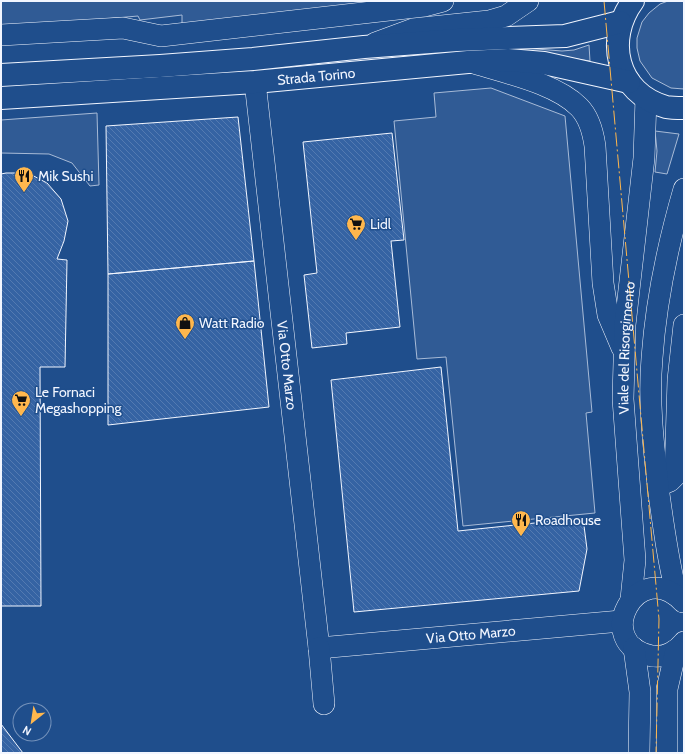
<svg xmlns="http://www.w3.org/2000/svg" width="685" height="754" font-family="Cabin,sans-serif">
  <defs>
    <pattern id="building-back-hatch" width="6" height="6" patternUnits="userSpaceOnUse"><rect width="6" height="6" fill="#3563a3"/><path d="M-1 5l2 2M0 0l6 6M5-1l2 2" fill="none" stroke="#537ab1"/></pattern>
  </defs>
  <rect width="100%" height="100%" fill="#1f4e8c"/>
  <path fill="#305b95" stroke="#a8bbd7" d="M1 1H372L361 6 182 28V15L140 20 138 16 1 28Z
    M668 1H684V89L671 88 652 78 640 61 637 48V38L642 22 649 13 660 4Z
    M589 45 590 61 545 54 168 79V76L424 52 511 47 562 51 574 50Z
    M491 88 565 116 592 412 586 413 595 513 463 526 446 357 417 359 394 121 436 117 434 93Z
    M97 113 99 185 90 186 72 163 49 154 1 153V120Z
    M655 131 679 134 667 174 655 172 657 151Z"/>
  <path fill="url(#building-back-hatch)" stroke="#f2f6ff" d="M238 117 254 261 108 274 106 126Z
    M392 133 404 240 391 241 400 327 346 333 347 344 312 348 304 275 317 273 303 142Z
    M6 173H28L47 183 61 199 68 221 64 241 57 259 67 260 65 367H40L41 606H1V174Z
    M254 261 269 407 108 425V274Z
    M441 367 458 531 583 518 587 549 579 591 354 612 331 380Z
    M1 724 23 753H1Z"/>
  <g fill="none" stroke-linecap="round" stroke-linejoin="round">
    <g stroke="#f2f6ff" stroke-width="22">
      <g id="minor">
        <path d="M1 35 123 28 161 36 424 6 443 1"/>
        <path d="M375 43 413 29 489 21 506 16 528 1"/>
        <path d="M474 63C505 73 555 83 579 107 589 117 593 132 595 146L603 283 608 315 622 348"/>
        <path id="s1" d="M255 82 319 648 621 621"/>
        <path d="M658 486 670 481 675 476 678 380 684 325"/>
        <path d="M677 596C668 561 664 530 659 494 654 449 648 404 652 358 656 301 668 244 684 189"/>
        <path id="s2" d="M631 599 635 560 623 399 625 325 644 158 646 98"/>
        <path d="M683 602C638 554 590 644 652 656 665 658 677 651 684 642"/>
        <path d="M319 648 324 704"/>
        <path d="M634 648 640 692 639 753"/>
        <path d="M667 753V689L676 650"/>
      </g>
    </g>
    <g stroke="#f2f6ff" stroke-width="24">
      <g id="major">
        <path d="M633 1C605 39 616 93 666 107 671 108 678 108 684 108"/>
        <path d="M1 75 160 66 253 59 364 47 457 40 565 36 620 22"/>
        <path id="s3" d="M1 98 255 82 468 62 508 60 544 63 629 82"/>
      </g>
    </g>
    <use href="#minor" stroke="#1f4e8c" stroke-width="21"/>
    <use href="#major" stroke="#1f4e8c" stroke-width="22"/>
    <path stroke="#ffb74d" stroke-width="1" stroke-dasharray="14 3 2 3" stroke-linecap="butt" d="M604 1 659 619 656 753"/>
  </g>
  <defs>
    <g id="restaurant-pin" transform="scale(1)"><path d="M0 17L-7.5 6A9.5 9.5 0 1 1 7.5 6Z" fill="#ffb74d" stroke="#1f4e8c"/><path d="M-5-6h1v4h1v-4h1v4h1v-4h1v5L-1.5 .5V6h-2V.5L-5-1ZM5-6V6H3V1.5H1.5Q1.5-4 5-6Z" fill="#111"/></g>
    <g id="supermarket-pin" transform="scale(1)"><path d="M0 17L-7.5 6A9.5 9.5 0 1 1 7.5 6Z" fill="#ffb74d" stroke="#1f4e8c"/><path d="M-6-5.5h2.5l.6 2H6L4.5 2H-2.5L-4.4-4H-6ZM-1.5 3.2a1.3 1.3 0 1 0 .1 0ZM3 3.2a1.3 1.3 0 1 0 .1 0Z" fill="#111"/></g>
    <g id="shop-pin" transform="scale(1)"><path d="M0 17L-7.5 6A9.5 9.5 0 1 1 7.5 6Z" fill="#ffb74d" stroke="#1f4e8c"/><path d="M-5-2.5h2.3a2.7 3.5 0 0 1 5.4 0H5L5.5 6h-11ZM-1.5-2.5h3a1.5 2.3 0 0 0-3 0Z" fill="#111"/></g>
  </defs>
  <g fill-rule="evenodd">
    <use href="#restaurant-pin" x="24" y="176"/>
    <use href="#supermarket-pin" x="356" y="224"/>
    <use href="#shop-pin" x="185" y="323"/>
    <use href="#supermarket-pin" x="21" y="400"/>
    <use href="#restaurant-pin" x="521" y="520"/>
  </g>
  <g text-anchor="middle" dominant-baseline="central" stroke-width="3" stroke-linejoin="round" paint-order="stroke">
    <g font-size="14" fill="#f2f6ff" stroke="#1f4e8c">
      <text stroke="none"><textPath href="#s3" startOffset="316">Strada Torino</textPath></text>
      <text stroke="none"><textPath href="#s2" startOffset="252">Viale del Risorgimento</textPath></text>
      <text stroke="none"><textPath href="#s1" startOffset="285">Via Otto Marzo</textPath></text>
      <text stroke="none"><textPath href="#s1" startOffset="722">Via Otto Marzo</textPath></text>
    </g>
    <g font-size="14" fill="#f2f6ff" stroke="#1f4e8c" text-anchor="start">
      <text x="38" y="176">Mik Sushi</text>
      <text x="370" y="224">Lidl</text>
      <text x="199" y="323">Watt Radio</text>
      <text x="35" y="392">Le Fornaci<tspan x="35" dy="16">Megashopping</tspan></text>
      <text x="535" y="520">Roadhouse</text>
    </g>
  </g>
  <rect width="685" height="754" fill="none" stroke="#f2f6ff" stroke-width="4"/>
  <g transform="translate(32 722) rotate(210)"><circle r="19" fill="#1f4e8c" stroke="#7391ba"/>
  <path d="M0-3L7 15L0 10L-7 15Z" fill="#ffb74d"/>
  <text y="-6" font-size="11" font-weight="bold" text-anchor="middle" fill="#f2f6ff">N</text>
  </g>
</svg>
